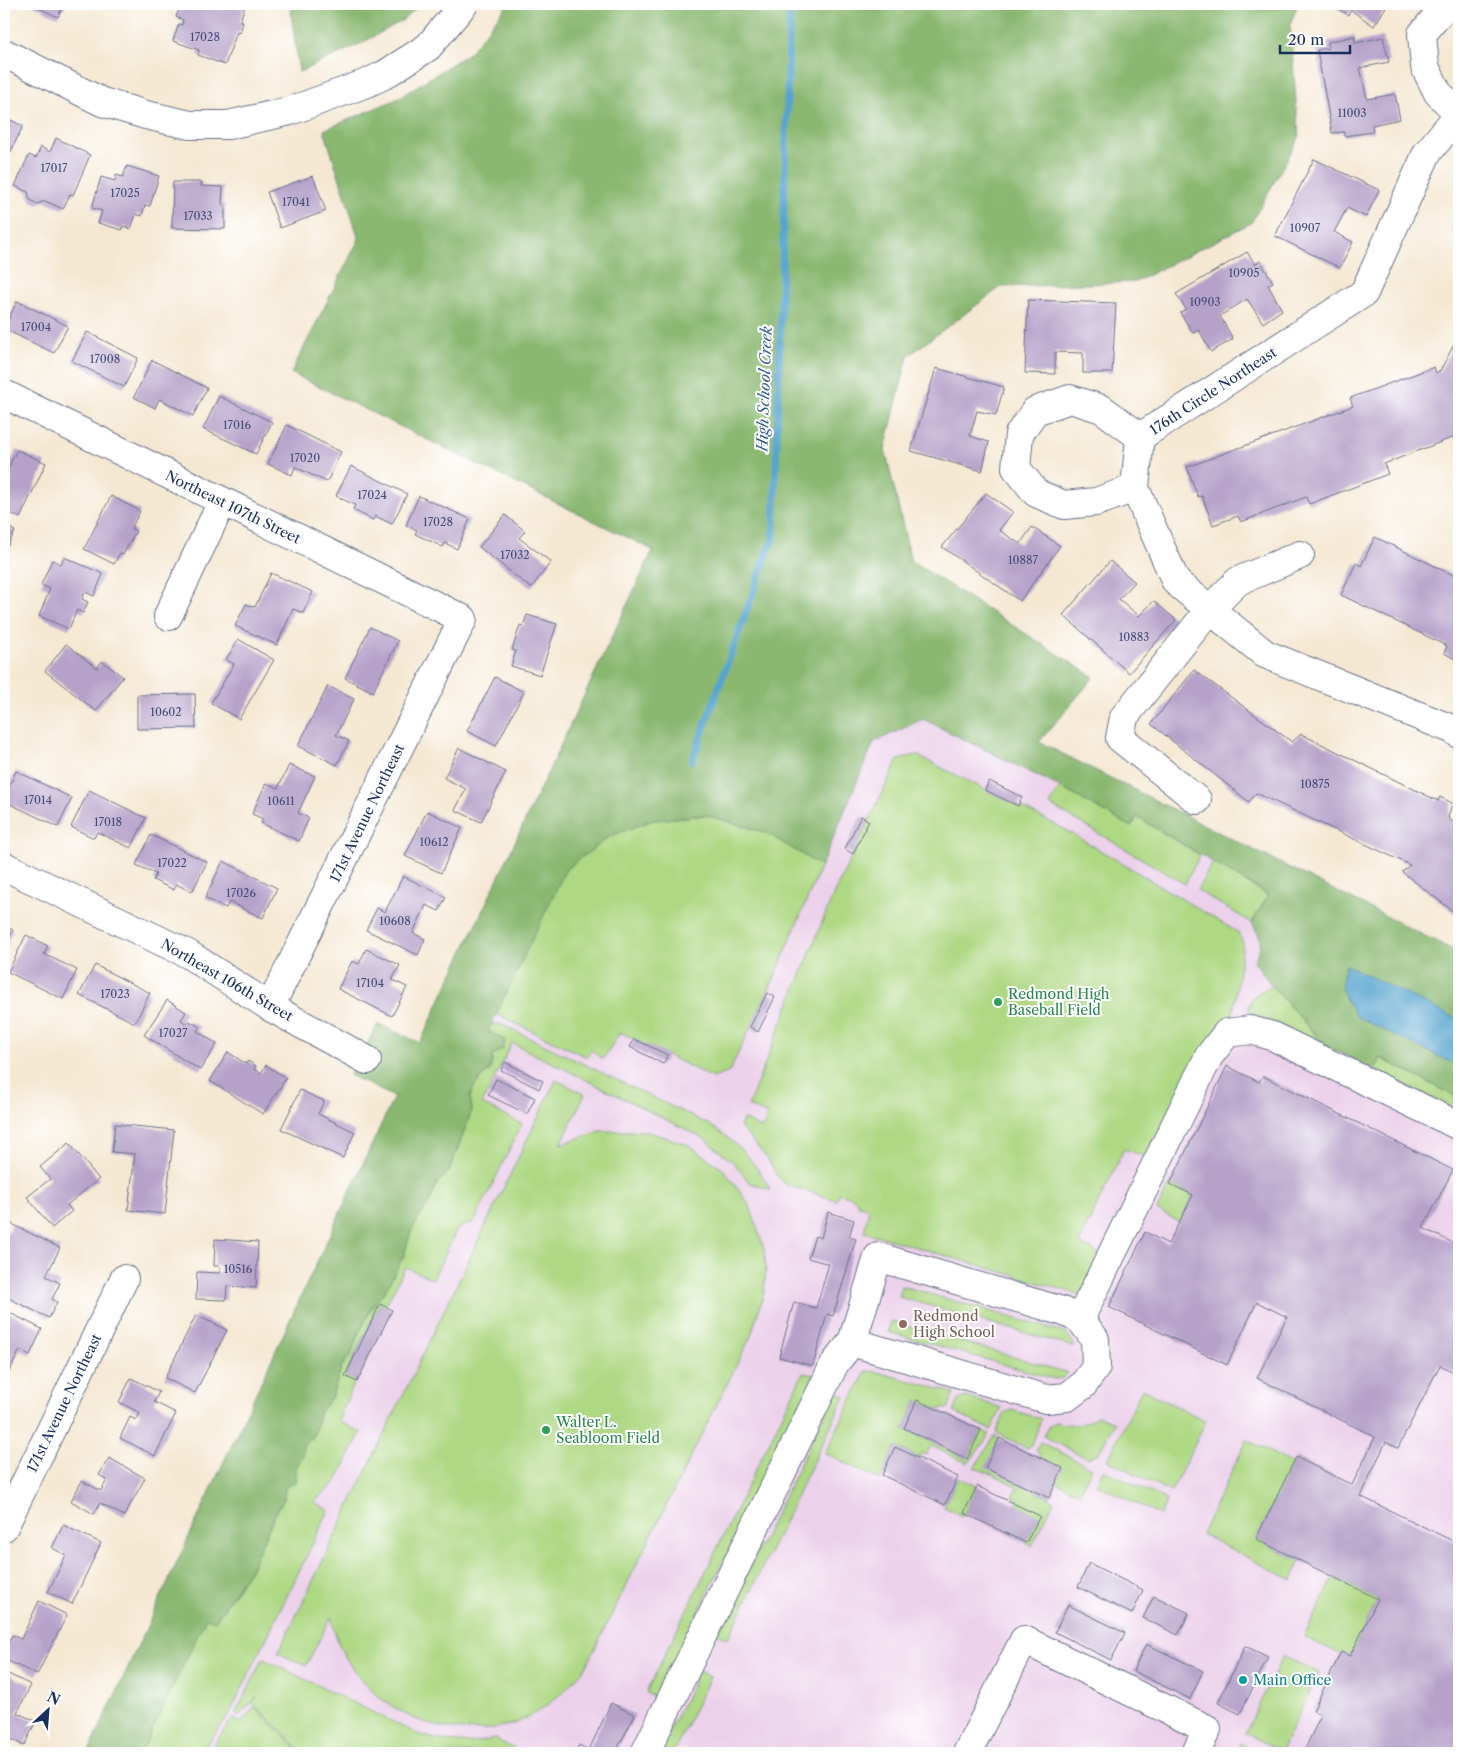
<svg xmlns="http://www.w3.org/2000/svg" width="1463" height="1757" font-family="'Libre Caslon Text',serif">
  <rect width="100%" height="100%" fill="#fff"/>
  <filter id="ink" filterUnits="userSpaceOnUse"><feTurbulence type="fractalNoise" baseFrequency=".02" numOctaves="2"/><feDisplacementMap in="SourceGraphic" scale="10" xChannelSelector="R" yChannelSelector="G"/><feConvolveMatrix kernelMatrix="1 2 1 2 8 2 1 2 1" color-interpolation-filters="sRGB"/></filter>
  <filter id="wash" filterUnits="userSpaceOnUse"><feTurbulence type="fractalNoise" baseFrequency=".0096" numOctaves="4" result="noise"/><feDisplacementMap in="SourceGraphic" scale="20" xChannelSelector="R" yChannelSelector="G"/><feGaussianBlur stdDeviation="1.12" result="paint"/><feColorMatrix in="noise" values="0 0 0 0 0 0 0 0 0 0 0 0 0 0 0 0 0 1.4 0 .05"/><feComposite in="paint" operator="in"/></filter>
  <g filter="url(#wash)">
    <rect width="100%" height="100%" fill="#f5e8d3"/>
    <path fill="#ecd1ea" d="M707 576 1459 953V1753H141Z"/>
    <path fill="#aed883" stroke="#648470" d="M916 755 1066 830 1239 933 1243 943 1233 1013 1229 1020 1146 1157 1124 1149 1079 1243 1096 1252 1100 1257 1081 1295 864 1232 869 1209 859 1205 854 1198 840 1193 836 1200 787 1185 778 1177 767 1158 740 1127 743 1119 762 1128 768 1115 748 1106 834 893 898 760Z
      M1060 787 1131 827 1137 817 1200 855 1185 884 1050 805Z
      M706 815 767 833 821 866 774 979 729 1072 713 1078 620 1032 603 1059 591 1050 587 1057 496 1014 519 967 535 913 566 869 610 836 653 820Z
      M1213 862 1268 896 1252 923 1197 890Z
      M1272 986 1325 1046 1250 1012 1248 1009C1250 995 1260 992 1272 986Z
      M491 1024H501L710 1125C737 1143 754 1160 770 1189L750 1183 733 1162 703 1138 512 1043 482 1104 522 1124 474 1222 457 1229 433 1279 405 1267 385 1307 379 1305 345 1375 355 1381 338 1421 361 1432 337 1481 314 1502 329 1510 229 1715 204 1748 203 1753H141L206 1617 215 1621 251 1568 274 1516 284 1499 285 1487 295 1482 296 1467 303 1456V1444L313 1437 320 1411 331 1398 342 1366 351 1354 357 1337 373 1305 385 1291 404 1255 411 1231 431 1199 437 1183 449 1172 472 1110 470 1097 474 1086 481 1078 490 1070 493 1055 488 1031Z
      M1380 1058 1459 1098V1111L1375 1070Z
      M556 1080 585 1094 561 1144 600 1131H645L687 1144 724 1170 750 1206 764 1249 766 1267 764 1293 751 1336 586 1666C568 1690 544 1711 516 1723 509 1726 501 1726 494 1728 434 1739 372 1707 343 1653 337 1642 334 1629 331 1617L306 1666 278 1653Z
      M1170 1184 1193 1195 1180 1222 1157 1210Z
      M902 1286 1066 1333 1071 1339 1074 1347 899 1297Z
      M891 1321 1068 1373 1063 1378 1055 1379 888 1332Z
      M866 1371 877 1372 954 1393 948 1409 943 1407 941 1411 917 1400 904 1429 967 1459 981 1430 990 1434 970 1461 967 1463 931 1446 926 1455 921 1453 919 1458 895 1447 880 1480 825 1453Z
      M803 1373 814 1375 657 1697 646 1693Z
      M1142 1389 1206 1421 1171 1492 1108 1460Z
      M840 1393 845 1396 728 1639 717 1634 834 1395Z
      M966 1397 1002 1408 991 1430 954 1412 959 1400Z
      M1012 1410 1041 1419 1032 1445 1027 1448 996 1433 1005 1413Z
      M1098 1416 1115 1422 1098 1454 1087 1458 1043 1436 1047 1428 1055 1422C1072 1427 1083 1424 1098 1416Z
      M995 1436 999 1438 1049 1498 1054 1501 1032 1546 1026 1543 1039 1516 1016 1505 1019 1500 1013 1497 1018 1487 992 1474 974 1468Z
      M1247 1440 1293 1464 1256 1539 1300 1561 1292 1580 1201 1534Z
      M1040 1442 1092 1468 1079 1493 1056 1482 1039 1457 1040 1454 1036 1451Z
      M1103 1470 1167 1500 1160 1515 1096 1484Z
      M958 1477 977 1486 963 1516 944 1507Z
      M1334 1577 1378 1599 1349 1658 1304 1637Z
      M1283 1656 1319 1673 1281 1751 1245 1733Z
      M263 1659 420 1735 446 1741 472 1743 495 1739 523 1753H299L294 1743 252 1703 257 1697 239 1716 236 1713Z
      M699 1671 710 1677 673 1753H658Z
      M255 1707 293 1744 297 1753H216L210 1750 233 1718 241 1723Z
      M1240 1743 1261 1753H1235Z"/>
    <path fill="#8ab871" stroke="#527468" d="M290 4H420L403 20 362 43 299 72Z
      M508 4H1298L1290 25 1299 138 1251 223 1135 282 1001 287 908 356 885 449 911 561 1094 677 1039 742 1459 953V1098L1381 1058 1375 1070 1325 1046 1272 986 1254 961C1263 943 1262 940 1252 923L1268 895 1137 817 1131 827 1060 787 923 719 874 742 821 866 767 833 706 815 653 820 610 836 566 869 488 1031 505 1040 503 1049 493 1055 490 1070 481 1078 474 1087 470 1097 472 1110 449 1172 437 1183 431 1199 411 1231 404 1255 385 1291 373 1305 357 1337 351 1354 342 1366 331 1398 320 1411 313 1437 303 1444V1456L296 1467 295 1482 285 1487 284 1499 274 1516 251 1568 215 1621 206 1618 141 1753H88L394 1097 350 1075 378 1024 420 1043 653 550 291 373 359 239 324 130 397 99 469 53Z"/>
    <path fill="#56a4cf" stroke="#386a96" d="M1346 965 1459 1020V1066L1357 1017 1346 999 1341 986Z"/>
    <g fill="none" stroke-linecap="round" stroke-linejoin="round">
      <path stroke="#56a4cf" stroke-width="7" d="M692 761 774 535 790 4"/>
    </g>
    <g id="blocks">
      <path fill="#b6a1c9" d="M31 4H66L64 9 62 8 58 17Z
        M181 4H238L245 6 240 21 243 22 240 33 237 32 225 65 198 55 199 50 173 41 179 24 182 25 183 20 176 17Z
        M1330 4H1381L1386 7 1374 26 1351 10 1348 15Z
        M1355 36V43L1383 37 1389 62 1360 68 1367 99 1395 94 1400 119 1372 125 1373 132 1344 136V132L1332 133 1317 50 1328 48V42Z
        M4 117 23 126 10 153 4 150Z
        M56 138 90 155 73 195 70 194 63 209 45 201 37 204 30 200 28 192 15 186 29 155 36 158 41 147 50 152Z
        M1314 159 1379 190 1366 217 1347 208 1334 232 1353 242 1340 268 1275 236Z
        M127 166 159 176 150 206 145 205 142 216 136 214 131 229 123 226 122 230 98 223 102 211 92 208 101 177 115 181 116 175 123 177Z
        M313 176 326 211 280 228 267 192Z
        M173 182H202L201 186 223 187 222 204 225 205V229L172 228Z
        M1247 252 1255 264 1260 261 1273 282 1268 285 1282 310 1263 323 1247 299 1220 316 1233 339 1211 352 1199 330 1193 333 1180 313 1186 309 1176 294Z
        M1028 300 1116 303 1112 373H1083V353L1055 352V374L1025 373Z
        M17 301 68 326 54 353 4 329Z
        M87 332 138 358 124 387 72 361Z
        M1459 335V435L1384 464 1388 474 1309 504 1306 497 1241 522 1238 516 1213 525 1202 496 1198 497 1187 467 1353 406 1350 398 1434 367 1436 373 1440 371Z
        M152 360 207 388 193 416 159 399 155 408 134 397Z
        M936 368 1004 387 996 415 977 411 970 436 989 442 982 471 911 451Z
        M219 396 272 422 256 454 203 429Z
        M287 425 341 452 327 482 295 467 292 475 268 464Z
        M17 450 46 463 20 518 4 510V476Z
        M351 466 407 494 392 524 375 516 373 520 353 510 355 505 336 496Z
        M986 493 1013 512 999 530 1020 544 1032 527 1060 546 1020 601 942 547Z
        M111 496 140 511 131 529 136 531 123 555 120 553 114 564 84 549Z
        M419 496 470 519 457 549 445 543 443 547 415 534 417 530 406 525Z
        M505 515 525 531 519 538 551 562 531 588 479 547Z
        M4 525 15 531 4 553Z
        M1375 537 1455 576 1459 567V661L1444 653 1447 646 1341 595 1356 563 1361 566Z
        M64 557 103 574 94 596 85 592 82 599 88 602 83 613 77 610 69 629 39 616 50 589 41 585 52 560 61 564Z
        M1110 561 1135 582 1119 599 1139 616 1154 601 1176 620 1129 673 1063 615Z
        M271 573 313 592 303 613 293 609 277 645 235 626 246 604 255 607Z
        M527 615 557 624 540 675 511 666 516 651 512 650 520 625 523 626Z
        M370 627 398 641 373 692 345 678Z
        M238 639 274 660 239 719 211 703 234 664 226 660Z
        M66 644 97 668 102 661 123 677 96 711 45 671Z
        M1194 670 1292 742 1301 734 1438 801 1440 797 1452 803 1448 818 1459 827V916L1402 872 1410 865 1256 793 1249 802 1151 724Z
        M495 677 524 692 496 746 467 731Z
        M328 686 354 699 336 735 349 741 337 765 298 746Z
        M195 694 196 728 137 729V695Z
        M459 748 506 772 481 822 455 810 466 789 444 778Z
        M4 754 9 757 4 767Z
        M289 765 315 776 298 813 309 818 299 841 261 823 263 819 252 814 266 783 278 788Z
        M16 771 72 798 58 827 4 801V797Z
        M989 781 1022 797 1018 806 985 790Z
        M89 790 146 818 131 848 97 832 94 838 71 827Z
        M427 811 462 828 441 873 405 856Z
        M861 816 869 821 853 854 845 849Z
        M151 835 207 862 192 892 176 884 174 890 153 880 156 874 136 865Z
        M223 861 277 888 263 918 229 902 226 908 205 898Z
        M403 876 446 897 439 911 426 905 413 933 425 939 418 955 366 930 377 908 385 912Z
        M4 926 13 930 4 948Z
        M26 935 48 946 44 954 77 970 63 999 8 972Z
        M366 949 400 965 392 980 407 987 392 1016 338 989 352 961 359 964Z
        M95 965 150 993 135 1023 79 995Z
        M767 993 775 997 758 1032 750 1027Z
        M167 1000 186 1012 181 1020 187 1024 189 1021 200 1027 197 1031 217 1044 200 1070 144 1035Z
        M634 1039 668 1055 663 1064 630 1047Z
        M228 1052 246 1064 248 1061 256 1066 254 1069 261 1073 266 1065 286 1078 263 1114 210 1081Z
        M505 1062 543 1081 539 1089 501 1070Z
        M1227 1066 1259 1082 1263 1076 1453 1170 1423 1228 1459 1246V1375L1440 1365 1398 1448 1386 1442 1360 1496 1459 1544V1753H1303L1321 1715 1313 1711 1341 1652 1350 1656 1378 1599 1256 1539 1296 1457 1352 1485 1375 1437 1257 1378 1287 1317 1257 1302 1227 1365 1109 1307 1145 1232 1168 1244 1193 1195 1170 1184Z
        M496 1079 535 1098 527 1114 488 1095Z
        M300 1090 324 1101 318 1114 355 1132 343 1158 281 1129Z
        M115 1124 174 1130 165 1214 128 1210 135 1154 112 1152Z
        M69 1143 99 1179 67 1205 72 1211 52 1228 27 1197 50 1179 40 1167Z
        M828 1212 854 1220 849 1237 856 1239 833 1316 827 1314 813 1366 779 1357 794 1302 816 1308 829 1264 808 1258 815 1236 821 1238Z
        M12 1224 60 1248 46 1276 60 1283 52 1299 57 1302 49 1318 4 1296V1289L7 1282 4 1280V1241Z
        M215 1239 258 1242 256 1288 227 1286 226 1300 196 1299 197 1272 220 1273V1266H214Z
        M380 1304 392 1310 357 1382 345 1376Z
        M4 1310 42 1329 30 1355 20 1350 4 1382Z
        M196 1315 227 1330 195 1393 165 1378Z
        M131 1378 159 1392 154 1402 176 1413 155 1456 120 1438 130 1417 136 1420 140 1413 119 1402Z
        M917 1400 981 1430 967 1459 904 1428Z
        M999 1438 1063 1468 1049 1498 985 1468Z
        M895 1447 958 1477 945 1505 882 1475Z
        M109 1458 145 1478 124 1516 100 1503 94 1514 71 1501 82 1481 101 1491 107 1480 99 1475Z
        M977 1486 1040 1516 1026 1543 964 1513Z
        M63 1525 101 1543 72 1604 48 1592 66 1555 52 1548Z
        M1089 1563 1143 1590 1132 1614 1078 1587Z
        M1154 1596 1189 1613 1178 1635 1143 1618Z
        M39 1601 67 1615 37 1675 4 1659V1652L12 1635 21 1639Z
        M1068 1605 1125 1633 1111 1660 1055 1632Z
        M1146 1644 1203 1671 1190 1699 1133 1671Z
        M1245 1646 1268 1657 1240 1714 1218 1703Z
        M4 1672 31 1685 17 1713 36 1721 24 1746 7 1737 4 1744Z
        M611 1703 635 1715 615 1753H575L579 1745 589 1750Z"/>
    </g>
  </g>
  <g filter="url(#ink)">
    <use href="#blocks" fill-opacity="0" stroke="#677087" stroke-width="1"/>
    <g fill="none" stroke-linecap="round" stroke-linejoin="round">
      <g stroke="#677087" stroke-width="30">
        <path id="minor" d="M1459 5 1443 9 1422 34 1425 67 1438 93 1459 114 1427 153 1364 293 1140 437 1135 488 1176 582 1265 654 1454 730 1459 734
          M4 53 102 102 146 115 190 125H228L290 111 367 83 384 75 428 47 464 4
          M4 394 463 619 270 1007
          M1135 488 1096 502 1064 505 1036 493 1016 468 1019 434 1035 411 1070 399 1102 409 1140 437
          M168 616 222 502
          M1197 800 1120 738 1124 717 1210 609 1238 581 1300 555
          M4 866 188 954 270 1007 367 1060
          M1080 1319 1209 1056 1227 1033 1250 1030 1272 1036 1459 1126
          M4 1527 124 1279
          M645 1753 835 1363 852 1342 878 1257 1062 1311 1080 1319 1095 1339 1096 1367 1083 1385 1067 1397 1046 1399 852 1342
          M967 1753 1024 1640 1207 1729 1196 1753"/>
      </g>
      <use href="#minor" stroke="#fff" stroke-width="28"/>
    </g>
  </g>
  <g fill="#2e9e5b" stroke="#fff" stroke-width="2">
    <circle cx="998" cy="1002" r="5"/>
    <circle cx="546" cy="1430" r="5"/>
  </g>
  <circle fill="#8d6e63" stroke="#fff" stroke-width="2" cx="903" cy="1324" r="5"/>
  <circle fill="#0f9aa8" stroke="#fff" stroke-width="2" cx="1243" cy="1680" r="5"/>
  <g text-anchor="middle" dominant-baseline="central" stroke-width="4" stroke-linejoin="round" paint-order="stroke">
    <g font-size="11" fill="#424c79">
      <text x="205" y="37">17028</text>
      <text x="1352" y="113">11003</text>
      <text x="54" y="168">17017</text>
      <text x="125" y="193">17025</text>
      <text x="296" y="202">17041</text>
      <text x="198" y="216">17033</text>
      <text x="1305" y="228">10907</text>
      <text x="1244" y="273">10905</text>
      <text x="1205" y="302">10903</text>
      <text x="36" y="327">17004</text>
      <text x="105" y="359">17008</text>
      <text x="237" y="425">17016</text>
      <text x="305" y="458">17020</text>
      <text x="372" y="495">17024</text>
      <text x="438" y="522">17028</text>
      <text x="515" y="555">17032</text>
      <text x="1023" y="560">10887</text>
      <text x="1134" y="637">10883</text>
      <text x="166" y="712">10602</text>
      <text x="1315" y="784">10875</text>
      <text x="38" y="800">17014</text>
      <text x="281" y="801">10611</text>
      <text x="108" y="822">17018</text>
      <text x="434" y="842">10612</text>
      <text x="172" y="863">17022</text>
      <text x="241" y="893">17026</text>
      <text x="395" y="921">10608</text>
      <text x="370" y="983">17104</text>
      <text x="115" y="994">17023</text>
      <text x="173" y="1033">17027</text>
      <text x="238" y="1269">10516</text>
    </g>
    <g font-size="14" fill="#1b2f5e" stroke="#fff">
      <text transform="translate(1213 391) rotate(-33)">176th Circle Northeast</text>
      <text transform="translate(233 507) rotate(26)">Northeast 107th Street</text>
      <text transform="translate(367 813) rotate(-64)">171st Avenue Northeast</text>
      <text transform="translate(227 980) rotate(30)">Northeast 106th Street</text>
      <text transform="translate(64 1403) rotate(-64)">171st Avenue Northeast</text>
    </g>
    <g font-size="14" fill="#27864d" stroke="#fff" text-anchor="start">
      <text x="1008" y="994">Redmond High<tspan x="1008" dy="16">Baseball Field</tspan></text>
      <text x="556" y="1422">Walter L.<tspan x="556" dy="16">Seabloom Field</tspan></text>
    </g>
    <g font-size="14" fill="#785e54" stroke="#fff" text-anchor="start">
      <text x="913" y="1316">Redmond<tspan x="913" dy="16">High School</tspan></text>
    </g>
    <g font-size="14" fill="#0d838f" stroke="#fff" text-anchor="start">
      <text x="1253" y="1680">Main Office</text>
    </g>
    <g font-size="15" font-style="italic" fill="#335e8b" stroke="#fff">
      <text transform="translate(764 389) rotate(-88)">High School Creek</text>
    </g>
  </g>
  <rect width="1463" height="1757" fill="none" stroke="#fff" stroke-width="20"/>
  <g transform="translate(48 1710) rotate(26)" stroke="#ffffff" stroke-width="4" paint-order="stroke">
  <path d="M0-4L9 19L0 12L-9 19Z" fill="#1b2f5e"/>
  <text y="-8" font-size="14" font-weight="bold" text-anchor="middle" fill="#1b2f5e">N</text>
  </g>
  <path d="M1280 45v8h70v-8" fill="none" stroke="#1b2f5e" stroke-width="2.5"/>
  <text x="1288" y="45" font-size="15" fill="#1b2f5e" stroke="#ffffff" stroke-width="4" paint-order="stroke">20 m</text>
</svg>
